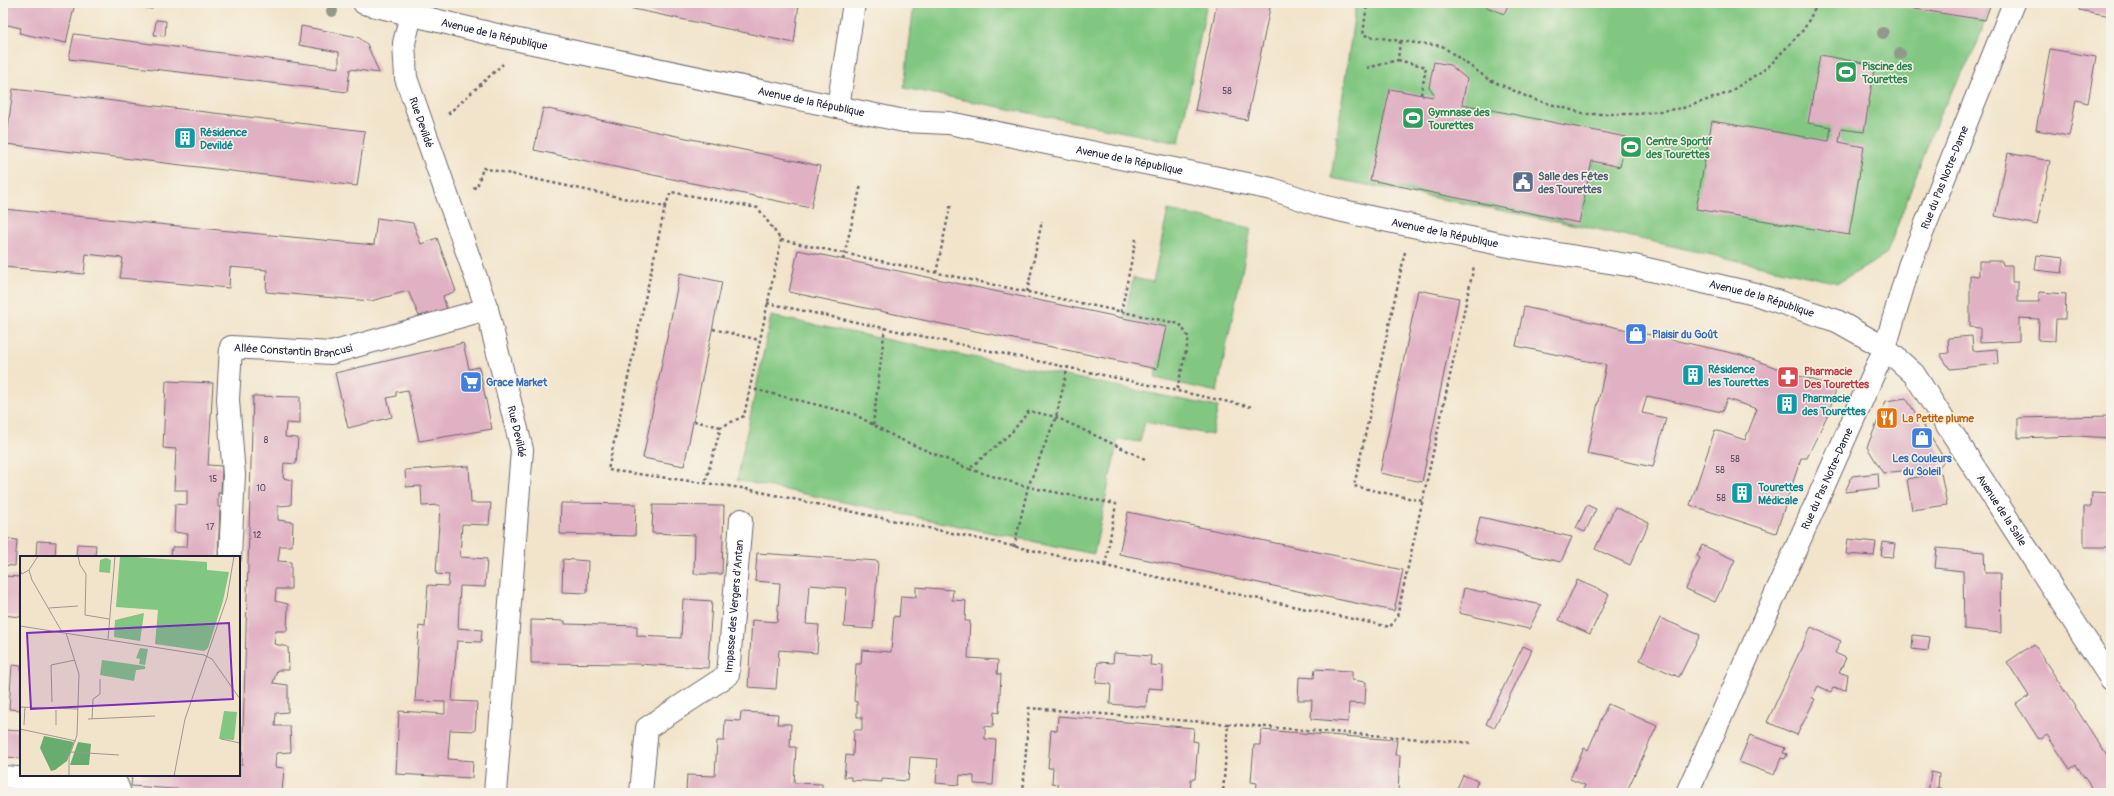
<svg xmlns="http://www.w3.org/2000/svg" width="2114" height="796" font-family="Pangolin,sans-serif">
  <rect width="100%" height="100%" fill="#f7f3e8"/>
  <filter id="ink" filterUnits="userSpaceOnUse"><feTurbulence type="fractalNoise" baseFrequency=".025" numOctaves="2"/><feDisplacementMap in="SourceGraphic" scale="8" xChannelSelector="R" yChannelSelector="G"/><feConvolveMatrix kernelMatrix="1 2 1 2 8 2 1 2 1" color-interpolation-filters="sRGB"/></filter>
  <filter id="wash" filterUnits="userSpaceOnUse"><feTurbulence type="fractalNoise" baseFrequency=".012" numOctaves="4" result="noise"/><feDisplacementMap in="SourceGraphic" scale="16" xChannelSelector="R" yChannelSelector="G"/><feGaussianBlur stdDeviation="0.9" result="paint"/><feColorMatrix in="noise" values="0 0 0 0 0 0 0 0 0 0 0 0 0 0 0 0 0 1.4 0 .05"/><feComposite in="paint" operator="in"/></filter>
  <g filter="url(#wash)">
    <rect width="100%" height="100%" fill="#f2e4cb"/>
    <path fill="#81c781" stroke="#52745e" d="M914 3H1207L1179 143 904 88Z
      M1356 3H1991L1976 47 1939 116 1886 255 1838 283 1582 226 1331 178Z
      M1168 210 1251 228 1217 392 1155 378 1165 327 1124 319 1133 278 1153 282Z
      M771 316 1218 407 1212 435 1145 422 1140 442 1118 439 1094 554 737 480Z"/>
    <g id="blocks">
      <path fill="#e0b0c3" d="M3 3H75L66 43 19 33 21 28 3 24Z
        M141 3H153L152 9 141 7Z
        M605 3H799L794 43Z
        M1217 3H1271L1247 120 1195 110Z
        M1483 3H1509L1504 14 1482 5Z
        M1895 3H1991L1985 20 1895 6Z
        M2080 3H2111V16L2079 10Z
        M156 20 166 21 165 36 154 35Z
        M301 26 358 37 367 44 379 73 350 69 347 92 69 59 74 34 339 68V52L299 45Z
        M2050 49 2096 57 2088 103 2076 100 2069 136 2036 130Z
        M1820 55 1875 65 1864 132 1841 129 1839 142 1864 147 1849 235 1696 209 1712 121 1829 141 1831 127 1808 123Z
        M1434 62 1450 65 1467 79 1462 104 1626 137 1620 167 1592 161 1579 223 1370 180 1390 89 1433 97 1434 94 1429 87Z
        M13 89 365 131 357 186 6 144Z
        M543 108 820 166 811 208 534 150Z
        M2008 153 2050 161 2037 225 1995 216Z
        M3 209 374 245 377 218 413 223 421 244 437 238 456 291 443 296 447 310 419 316 408 291 371 301 266 292 267 270 230 267 229 288 120 278 123 258 86 254 84 274 3 267Z
        M798 250 1166 327 1157 369 789 292Z
        M2037 255 2064 258 2062 273 2035 270Z
        M1979 261H2002L2003 265H2012V282H2018V302H2039V292L2066 294 2065 319H2056L2055 341 2038 340 2039 319 2019 318V341L1980 343V328L1970 327V275L1979 276Z
        M680 273 722 282 684 466 643 458Z
        M1418 290 1459 298 1422 482 1380 473Z
        M1524 307 1741 355 1796 375 1837 387 1827 416 1807 458H1801L1776 533 1690 505 1715 430 1745 440 1757 409 1727 399 1722 412 1647 396 1642 413 1666 418 1653 467 1587 454 1606 365 1516 346Z
        M1972 336 1973 351 1997 349 1998 364 1950 369 1940 354 1949 353 1948 338Z
        M463 343 469 369 479 367 492 429 419 441 408 390 396 392V396L387 398 392 417 348 428 335 373Z
        M166 381 213 383 208 465 222 466 221 493H218V507H220L218 557H171L172 547H187L188 534 174 532 175 504 187 505V490H174L176 449 163 448Z
        M253 396 300 397V424L286 423 285 437 298 438 296 464 284 463 283 478 292 480 291 505 278 506V520L293 522 292 546H280L278 561 291 562V589H276L275 601 288 604 287 631H276L274 644 288 647 289 670H277L273 683 288 685V712L276 713 275 726H290L291 752 276 753 275 767 284 768 282 793H231L131 786 132 775H239V765H242Z
        M1906 398 1945 460 1939 467 1883 473 1867 447 1886 401Z
        M2111 416V438L2079 436 2018 438V418Z
        M469 466 471 503H491L489 525 462 524 460 557 487 559 485 587 460 586 458 628 482 630 481 642 457 641 452 701 477 702 475 731 450 730 448 759 473 761 472 778 396 774 399 711 445 714V702L415 701 418 659H417L419 626 425 627 428 585 448 586 449 575 436 574 440 505 422 506 421 486 406 487 405 470Z
        M1878 473 1879 488 1845 492 1852 476Z
        M1941 473 1947 505 1912 510 1907 479Z
        M2092 492 2111 493V547H2084V507H2091Z
        M561 503 636 504 635 536 560 534Z
        M653 505 724 506 722 574H694L695 535 652 533Z
        M1587 505 1596 509 1585 532 1576 528Z
        M1615 507 1649 523 1630 565 1595 549Z
        M1128 512 1403 570 1394 611 1119 554Z
        M1480 517 1572 537 1561 562 1474 543Z
        M3 538 17 540 15 566 3 565Z
        M1848 539 1876 542 1874 556 1846 554Z
        M37 541 56 542 55 557H36Z
        M1883 542 1895 544 1893 557 1881 556Z
        M77 544 96 545 95 557H76Z
        M1702 545 1735 560 1715 602 1686 589 1700 558 1697 556Z
        M1937 548 1984 552 1985 573H2000L2001 633 1964 629 1963 571 1935 568Z
        M757 553 878 561 873 629 844 627 847 588 809 585 806 624 819 625 817 653 779 650 776 689 748 687 752 620 777 622 780 583 755 581Z
        M563 559 588 561 587 593 562 592Z
        M3 576 21 577V617L3 615Z
        M1577 580 1609 594 1590 634 1559 620Z
        M916 587 953 590 952 600 966 601 965 621H970L968 658 998 660 997 674H1001L999 713 994 712 993 727 985 726V739L996 740 993 785 974 784V776L960 775 959 785 936 783 938 759 910 757 908 781 882 779V782L851 780V777H844L846 755 853 756 854 730H862V717H857V702L854 701 856 664H861L862 650 891 652 894 616 899 617 901 596 916 597Z
        M1464 588 1541 605 1529 629 1459 613Z
        M683 599 712 601 708 668 637 664 531 663V620L565 621V624L637 626V636L681 638Z
        M1660 618 1700 635 1679 677 1640 660Z
        M1811 627 1841 641 1835 653 1846 658 1839 673 1848 674 1846 690 1833 688 1831 692 1818 686 1812 698 1815 699 1797 735 1767 722Z
        M1913 635 1930 637 1928 651 1912 649Z
        M2034 644 2111 762V793H2095L2076 765 2070 769 2047 735 2041 739 2038 738 2016 704 2029 696 2007 662Z
        M1523 646 1532 650 1494 728 1486 724Z
        M1114 653 1151 656 1150 665 1163 666 1162 689 1148 688 1146 707 1110 704 1111 684 1096 683 1098 662 1113 663Z
        M12 665 21 666V710L9 709Z
        M1315 669 1352 671V680L1366 682 1365 704 1349 703 1348 722 1311 719 1312 700H1298L1299 677 1314 678Z
        M1608 704 1657 726 1626 793H1590L1583 790 1585 785 1570 779 1584 748 1588 750Z
        M741 712 778 714 777 724H791L790 747H796L794 783 822 784V793H679V790L686 791 687 775 715 776 717 741H724L725 720 740 721Z
        M1058 716 1194 728 1193 741 1198 742 1195 779H1191L1190 793H1058V784L1052 783 1053 768H1048L1051 730 1057 731Z
        M3 730 21 731V758L3 757Z
        M1261 730 1397 740 1395 755H1400L1398 792 1256 793 1257 783 1251 782 1254 745H1260Z
        M1750 735 1785 748 1783 753 1787 754 1785 759 1781 758 1774 775 1739 762Z
        M1931 772 1939 774 1938 788H1942L1941 793H1928Z
        M1463 775 1478 781 1473 793H1455Z"/>
    </g>
  </g>
  <g filter="url(#ink)">
    <use href="#blocks" fill-opacity="0" stroke="#6b666d" stroke-width="1"/>
    <g fill="none" stroke-linecap="round" stroke-linejoin="round">
      <g stroke="#6b666d" stroke-width="24">
        <g id="street">
          <path id="s1" d="M364 3 509 38 904 121 949 123 1272 189 1322 206 1374 218 1514 247 1634 266 1755 294 1837 321 1885 348"/>
          <path id="s2" d="M411 15 404 43 406 78 487 309 522 450 495 793"/>
          <path d="M838 107 854 3"/>
          <path id="s3" d="M230 557 234 475 228 400 231 347 331 353 487 309"/>
          <path d="M3 777 117 785 120 793"/>
          <path id="s4" d="M641 793 647 728 728 675 741 520"/>
        </g>
      </g>
      <g stroke="#6b666d" stroke-width="24">
        <g id="secondary">
          <path id="s5" d="M1885 348 1914 374 2111 679"/>
          <path id="s6" d="M1687 793 1885 348 1909 266 2014 3"/>
        </g>
      </g>
      <path stroke="#6b666d" stroke-width="2.5" stroke-dasharray="3 3" stroke-linecap="butt" d="M1400 41 1442 46 1488 79 1532 99 1586 114H1638L1683 108 1728 93 1768 67 1804 29 1818 3
        M1398 60 1426 67 1421 95
        M1367 68 1398 60 1400 41 1363 35 1367 3
        M448 114 503 64
        M473 188 477 187 483 168 665 207 671 192 758 208 781 240 744 416 721 427 705 483
        M665 207 608 470 742 488 1390 627 1397 617 1474 266
        M781 240 1180 324 1189 338 1177 390
        M1405 252 1354 486 1422 501
        M843 260 861 185
        M936 273 951 203
        M1027 292 1042 221
        M767 303 1252 407
        M1121 312 1136 239
        M713 329 759 340
        M1068 366 1056 417 1028 487 1116 504 1105 567
        M749 388 854 414 895 437 969 469
        M694 421 721 427
        M873 425 885 327
        M1014 547 1028 487 969 469 1011 433 1029 411 1056 417 1145 459
        M1228 724 1473 743
        M1023 793 1029 708 1228 724 1223 793"/>
      <use href="#street" stroke="#fff" stroke-width="22"/>
      <use href="#secondary" stroke="#fff" stroke-width="22"/>
    </g>
    <g fill="#92998a">
      <circle cx="332" cy="11" r="6"/>
      <circle cx="1883" cy="33" r="6"/>
      <circle cx="1900" cy="54" r="6"/>
    </g>
  </g>
  <defs>
    <g id="stadium-square" transform="scale(1.15)"><rect x="-9" y="-9" width="18" height="18" rx="4" fill="#2e9e5b" stroke="#f7f3e8"/><path d="M0-5a6.5 5 0 1 0 0 10a6.5 5 0 1 0 0-10ZM-3.5-1.8h7v3.6h-7Z" fill="#fff"/></g>
    <g id="building-square" transform="scale(1.15)"><rect x="-9" y="-9" width="18" height="18" rx="4" fill="#0f9aa8" stroke="#f7f3e8"/><path d="M-4-6H4V6H1V3H-1V6H-4ZM-2.5-4.3h1.7v1.8h-1.7ZM.8-4.3h1.7v1.8H.8ZM-2.5-1h1.7V.8h-1.7ZM.8-1h1.7V.8H.8Z" fill="#fff"/></g>
    <g id="civic-square" transform="scale(1.15)"><rect x="-9" y="-9" width="18" height="18" rx="4" fill="#5c6f8a" stroke="#f7f3e8"/><path d="M-.6-6.5H3V-4.5H.6V-3L4-1V1h2V6H-6V1h2V-1L-.6-3ZM-1.2 2.5V6h2.4V2.5Z" fill="#fff"/></g>
    <g id="shop-square" transform="scale(1.15)"><rect x="-9" y="-9" width="18" height="18" rx="4" fill="#3f7fe0" stroke="#f7f3e8"/><path d="M-5-2.5h2.3a2.7 3.5 0 0 1 5.4 0H5L5.5 6h-11ZM-1.5-2.5h3a1.5 2.3 0 0 0-3 0Z" fill="#fff"/></g>
    <g id="pharmacy-square" transform="scale(1.15)"><rect x="-9" y="-9" width="18" height="18" rx="4" fill="#e0444e" stroke="#f7f3e8"/><path d="M-2-6h4v4h4v4h-4v4h-4v-4h-4v-4h4Z" fill="#fff"/></g>
    <g id="supermarket-square" transform="scale(1.15)"><rect x="-9" y="-9" width="18" height="18" rx="4" fill="#3f7fe0" stroke="#f7f3e8"/><path d="M-6-5.5h2.5l.6 2H6L4.5 2H-2.5L-4.4-4H-6ZM-1.5 3.2a1.3 1.3 0 1 0 .1 0ZM3 3.2a1.3 1.3 0 1 0 .1 0Z" fill="#fff"/></g>
    <g id="restaurant-square" transform="scale(1.15)"><rect x="-9" y="-9" width="18" height="18" rx="4" fill="#e8710a" stroke="#f7f3e8"/><path d="M-5-6h1v4h1v-4h1v4h1v-4h1v5L-1.5 .5V6h-2V.5L-5-1ZM5-6V6H3V1.5H1.5Q1.5-4 5-6Z" fill="#fff"/></g>
  </defs>
  <g fill-rule="evenodd">
    <use href="#stadium-square" x="1846" y="72"/>
    <use href="#stadium-square" x="1413" y="118"/>
    <use href="#building-square" x="185" y="138"/>
    <use href="#stadium-square" x="1631" y="147"/>
    <use href="#civic-square" x="1523" y="182"/>
    <use href="#shop-square" x="1636" y="334"/>
    <use href="#building-square" x="1693" y="375"/>
    <use href="#pharmacy-square" x="1788" y="377"/>
    <use href="#supermarket-square" x="471" y="382"/>
    <use href="#building-square" x="1787" y="404"/>
    <use href="#restaurant-square" x="1887" y="418"/>
    <use href="#shop-square" x="1922" y="438"/>
    <use href="#building-square" x="1742" y="493"/>
  </g>
  <g text-anchor="middle" dominant-baseline="central" stroke-width="3" stroke-linejoin="round" paint-order="stroke">
    <g font-size="9" fill="#52465d">
      <text x="1227" y="91">58</text>
      <text x="266" y="440">8</text>
      <text x="1735" y="459">58</text>
      <text x="1720" y="470">58</text>
      <text x="213" y="479">15</text>
      <text x="261" y="488">10</text>
      <text x="1721" y="498">58</text>
      <text x="210" y="527">17</text>
      <text x="257" y="535">12</text>
    </g>
    <g font-size="11" fill="#22223b" stroke="#f7f3e8">
      <text stroke="none"><textPath href="#s1" startOffset="134">Avenue de la République</textPath></text>
      <text stroke="none"><textPath href="#s1" startOffset="458">Avenue de la République</textPath></text>
      <text stroke="none"><textPath href="#s2" startOffset="111">Rue Devildé</textPath></text>
      <text stroke="none"><textPath href="#s1" startOffset="782">Avenue de la République</textPath></text>
      <text stroke="none"><textPath href="#s6" startOffset="668">Rue du Pas Notre-Dame</textPath></text>
      <text stroke="none"><textPath href="#s1" startOffset="1106">Avenue de la République</textPath></text>
      <text stroke="none"><textPath href="#s1" startOffset="1430">Avenue de la République</textPath></text>
      <text stroke="none"><textPath href="#s3" startOffset="273">Allée Constantin Brancusi</textPath></text>
      <text stroke="none"><textPath href="#s2" startOffset="435">Rue Devildé</textPath></text>
      <text stroke="none"><textPath href="#s6" startOffset="344">Rue du Pas Notre-Dame</textPath></text>
      <text stroke="none"><textPath href="#s5" startOffset="201">Avenue de la Salle</textPath></text>
      <text stroke="none"><textPath href="#s4" startOffset="231">Impasse des Vergers d'Antan</textPath></text>
    </g>
    <g font-size="11" font-weight="bold" fill="#27864d" stroke="#f7f3e8" text-anchor="start">
      <text x="1862" y="66">Piscine des<tspan x="1862" dy="13">Tourettes</tspan></text>
      <text x="1428" y="112">Gymnase des<tspan x="1428" dy="13">Tourettes</tspan></text>
      <text x="1646" y="141">Centre Sportif<tspan x="1646" dy="13">des Tourettes</tspan></text>
    </g>
    <g font-size="11" font-weight="bold" fill="#0d838f" stroke="#f7f3e8" text-anchor="start">
      <text x="200" y="132">Résidence<tspan x="200" dy="13">Devildé</tspan></text>
      <text x="1708" y="369">Résidence<tspan x="1708" dy="13">les Tourettes</tspan></text>
      <text x="1802" y="398">Pharmacie<tspan x="1802" dy="13">des Tourettes</tspan></text>
      <text x="1758" y="487">Tourettes<tspan x="1758" dy="13">Médicale</tspan></text>
    </g>
    <g font-size="11" font-weight="bold" fill="#4e5e75" stroke="#f7f3e8" text-anchor="start">
      <text x="1538" y="176">Salle des Fêtes<tspan x="1538" dy="13">des Tourettes</tspan></text>
    </g>
    <g font-size="11" font-weight="bold" fill="#366cbe" stroke="#f7f3e8" text-anchor="start">
      <text x="1652" y="334">Plaisir du Goût</text>
      <text x="486" y="382">Grace Market</text>
      <text x="1922" y="458" text-anchor="middle">Les Couleurs<tspan x="1922" dy="13">du Soleil</tspan></text>
    </g>
    <g font-size="11" font-weight="bold" fill="#be3a42" stroke="#f7f3e8" text-anchor="start">
      <text x="1804" y="371">Pharmacie<tspan x="1804" dy="13">Des Tourettes</tspan></text>
    </g>
    <g font-size="11" font-weight="bold" fill="#c56008" stroke="#f7f3e8" text-anchor="start">
      <text x="1902" y="418">La Petite plume</text>
    </g>
  </g>
  <g transform="translate(20 556)">
    <rect width="220" height="220" fill="#f2e4cb"/>
    <path d="M100 0 187 6V14L209 16 203 45 188 92 184 95 135 88 138 54 96 51ZM86 2 91 4 90 17 79 16 80 4ZM124 57 120 85 94 81 95 64ZM120 92 128 93 125 109 119 108 120 103 116 102ZM82 104 125 110V113L116 114 114 125 80 119ZM204 155 217 156 214 184 199 183Z" fill="#81c781"/>
    <path d="M24 180 54 186 47 205 35 214 31 215 20 192ZM58 186 71 188 69 209H50Z" fill="#68ac6f"/>
    <path fill="none" stroke="#9f9691" stroke-width="1" d="M58 0 60 9 66 18 65 59 89 63M0 14 2 18 9 14 18 0M9 14 12 24 42 76M29 52 58 50M0 70 184 99 192 103 220 143M46 77 59 118 57 179 49 201V220M88 83 95 0M32 146 31 109 55 104M0 151 58 153M68 163 135 160M72 163 73 143 80 138V123M4 169 5 151M36 169V154M0 173 56 185M201 183 220 187M51 196 99 199M154 220 165 163 207 42 214 0"/>
    <path fill="#7b2cbf" fill-opacity="0.15" stroke="#7b2cbf" stroke-width="2" d="M209 67 213 143 11 153 7 77Z"/>
    <rect width="220" height="220" fill="none" stroke="#22223b" stroke-width="2"/>
  </g>
  <rect width="2114" height="796" fill="none" stroke="#f7f3e8" stroke-width="16"/>
</svg>
